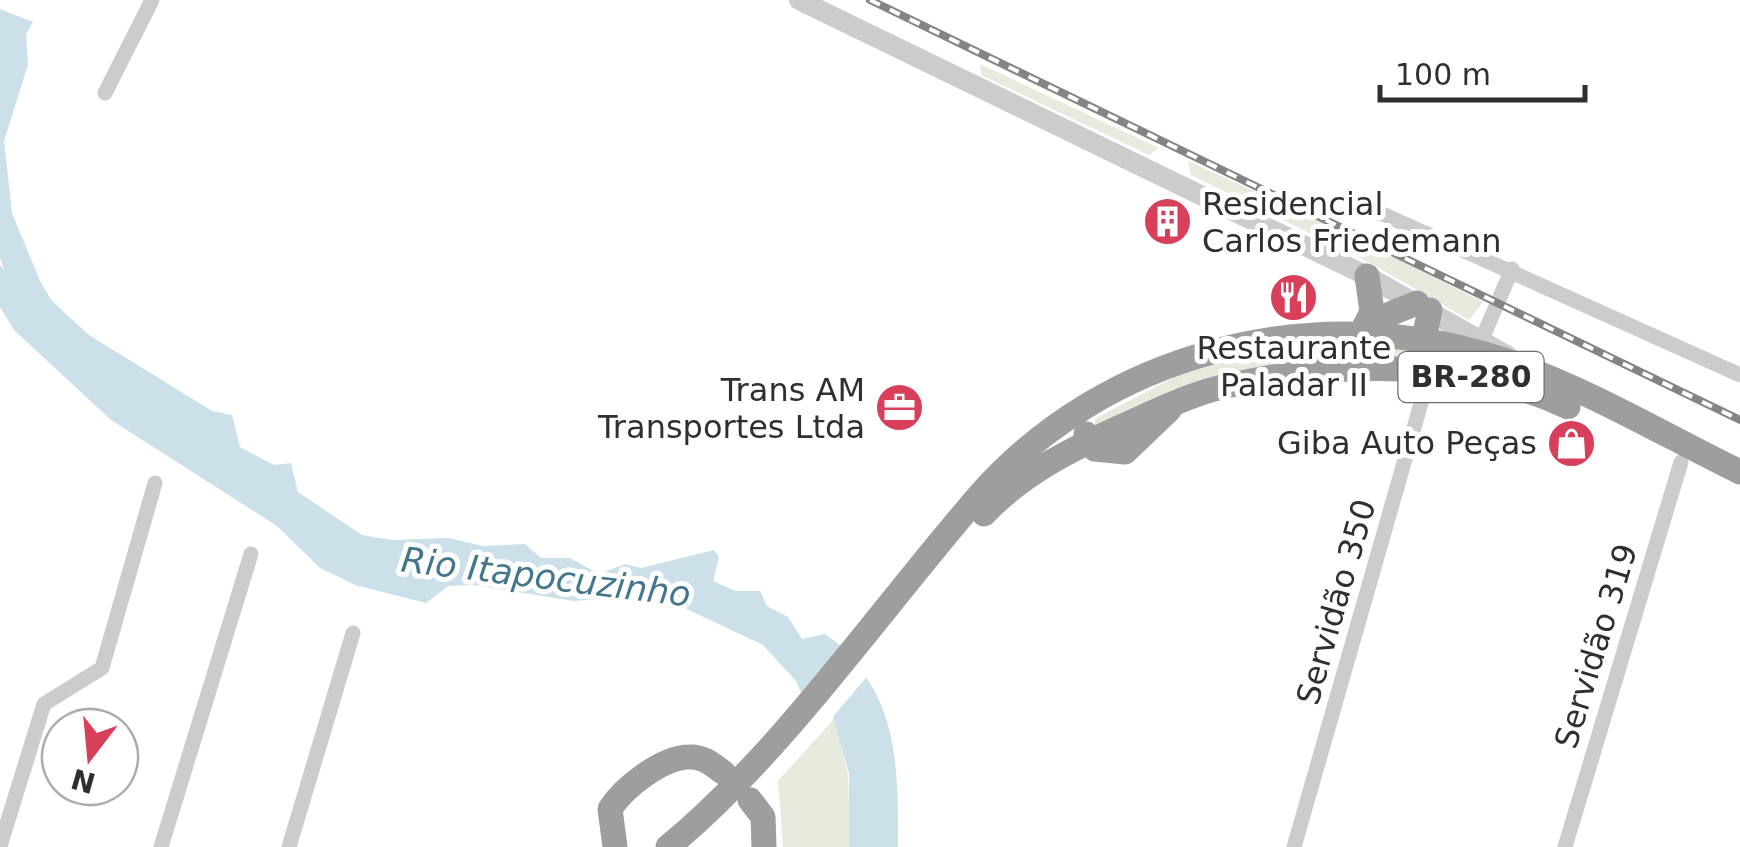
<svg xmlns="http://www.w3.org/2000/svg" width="1740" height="847" font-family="'DejaVu Sans',sans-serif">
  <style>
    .green { fill: #e6ebdd }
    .water { fill: #cbe0e9 }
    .pier { fill: #fff }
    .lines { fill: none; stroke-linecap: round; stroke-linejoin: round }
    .minor { stroke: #ccc; stroke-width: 15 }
    .tertiary { stroke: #ccc; stroke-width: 20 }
    .trunk { stroke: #9e9e9e; stroke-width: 25 }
    .rail-casing { stroke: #848484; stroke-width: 8 }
    .rail { stroke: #fff; stroke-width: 4; stroke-dasharray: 11; stroke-linecap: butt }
    .labels { text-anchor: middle; stroke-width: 10; stroke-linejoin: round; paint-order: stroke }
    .shield { fill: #fff; stroke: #6d6d6d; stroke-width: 2.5 }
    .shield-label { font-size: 30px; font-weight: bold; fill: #2f2f2f }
    .poi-label { font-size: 32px; fill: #2f2f2f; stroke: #fff; text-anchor: end }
    .street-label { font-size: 32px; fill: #2f2f2f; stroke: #fff }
    .water-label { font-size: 35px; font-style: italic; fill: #43768a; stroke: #fff }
  </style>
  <rect width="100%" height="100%" fill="#fff"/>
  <!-- green -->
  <g class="green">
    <polygon points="980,64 1159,148 1149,155 981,75"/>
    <polygon points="1188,161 1379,248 1483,302 1469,320 1374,265 1191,175"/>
    <polygon points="1331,343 1412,350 1405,356 1312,359 1229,372 1093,430 1096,418 1206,361"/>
    <polygon points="835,718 848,775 850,847 783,847 778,781"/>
  </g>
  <!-- water -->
  <g class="water">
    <polygon points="0,9 33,22 26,35 28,65 4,141 12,213 41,283 52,301 89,335 212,411 232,415 240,447 274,465 291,463 298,492 362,535 392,540 449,538 483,546 525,544 541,558 570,558 599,574 625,564 641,568 714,550 719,557 713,581 736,591 760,591 767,606 788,617 802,639 825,634 844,648 803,697 796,681 763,645 657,595 574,601 473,585 448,586 426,603 355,585 320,568 277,526 111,420 14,330 0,307 0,265 4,270 0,258"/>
    <path d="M865,676C900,724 898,791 898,847H849V773L831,710Z"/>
  </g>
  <!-- pier -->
  <polygon class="pier" points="860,658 870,673 831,719 816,711"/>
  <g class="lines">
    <!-- minor -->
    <g class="minor">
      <polyline points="105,93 152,0"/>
      <polyline points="1356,202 1740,375"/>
      <polyline points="1482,339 1512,269"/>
      <polyline points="0,846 44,704 102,668 155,483"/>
      <polyline points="161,847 251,554"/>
      <polyline points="289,847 353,633"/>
      <polyline points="1294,847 1430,372"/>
      <polyline points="1565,847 1681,462"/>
    </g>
    <!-- tertiary -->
    <polyline class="tertiary" points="799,0 1367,276 1508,356"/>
    <!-- trunk -->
    <g class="trunk">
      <polyline points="1370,322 1417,303"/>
      <polyline points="1360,335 1372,312 1367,276"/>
      <polyline points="1420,357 1430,310"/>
      <polyline points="1086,434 1095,449 1125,452 1169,410"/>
      <path d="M984,514C1022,474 1068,451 1118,428C1155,412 1191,393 1231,385C1339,361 1467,359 1568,407"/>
      <polyline points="750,800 763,817 764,847"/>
      <path d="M615,847L610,809C624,787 663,757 689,757C703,756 713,765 724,773"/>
      <path d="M668,847C783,752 879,611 978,497C1103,353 1313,299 1494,357C1579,384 1660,433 1740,472"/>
    </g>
    <defs>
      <polyline id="rail" points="870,0 1740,420"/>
    </defs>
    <!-- rail casing -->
    <use href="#rail" class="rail-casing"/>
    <!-- rail -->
    <use href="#rail" class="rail"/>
  </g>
  <!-- icons -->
  <defs>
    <symbol id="building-disc" viewBox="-11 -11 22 22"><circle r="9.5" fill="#d73f5a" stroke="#fff"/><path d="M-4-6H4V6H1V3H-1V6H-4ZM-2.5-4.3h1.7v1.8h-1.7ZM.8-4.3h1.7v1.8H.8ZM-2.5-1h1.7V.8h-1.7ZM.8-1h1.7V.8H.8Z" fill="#fff"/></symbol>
    <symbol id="restaurant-disc" viewBox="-11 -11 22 22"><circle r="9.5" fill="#d73f5a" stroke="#fff"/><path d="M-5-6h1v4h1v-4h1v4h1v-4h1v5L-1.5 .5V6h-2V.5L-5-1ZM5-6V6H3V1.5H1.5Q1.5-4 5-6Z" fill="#fff"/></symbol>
    <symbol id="office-disc" viewBox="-11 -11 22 22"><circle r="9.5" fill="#d73f5a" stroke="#fff"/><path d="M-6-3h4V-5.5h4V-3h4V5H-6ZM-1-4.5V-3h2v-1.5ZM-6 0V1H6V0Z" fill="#fff"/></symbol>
    <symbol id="shop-disc" viewBox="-11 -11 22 22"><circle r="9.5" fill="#d73f5a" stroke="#fff"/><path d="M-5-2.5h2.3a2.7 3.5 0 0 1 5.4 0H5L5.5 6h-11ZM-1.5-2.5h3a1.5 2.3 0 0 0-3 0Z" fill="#fff"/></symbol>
  </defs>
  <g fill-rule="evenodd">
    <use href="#building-disc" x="1140" y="194" width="55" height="55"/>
    <use href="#restaurant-disc" x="1266" y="270" width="55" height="55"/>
    <use href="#office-disc" x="872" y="380" width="55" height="55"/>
    <use href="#shop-disc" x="1544" y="416" width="55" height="55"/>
  </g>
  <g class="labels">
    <!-- shield labels -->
    <rect class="shield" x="1398.5" y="352" width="145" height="50" rx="8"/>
    <g class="shield-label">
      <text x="1471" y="387">BR-280</text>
    </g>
    <!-- poi labels -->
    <g class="poi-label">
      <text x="1202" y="215" text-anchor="start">Residencial<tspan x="1202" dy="37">Carlos Friedemann</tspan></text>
      <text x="1294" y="359" text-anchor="middle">Restaurante<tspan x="1294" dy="37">Paladar II</tspan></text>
      <text x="865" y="401">Trans AM<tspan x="865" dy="37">Transportes Ltda</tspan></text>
      <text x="1537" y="454">Giba Auto Peças</text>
    </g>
    <!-- street labels -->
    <g class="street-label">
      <text transform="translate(1336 602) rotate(-74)" y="11">Servidão 350</text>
      <text transform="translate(1596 646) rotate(-73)" y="11">Servidão 319</text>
    </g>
    <!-- water labels -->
    <g class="water-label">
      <text transform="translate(546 577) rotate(7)" y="12">Rio Itapocuzinho</text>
    </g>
  </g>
  <!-- north arrow -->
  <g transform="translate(90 757) rotate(196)"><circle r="48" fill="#ffffff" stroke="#acacac" stroke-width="2.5"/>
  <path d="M0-8L18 38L0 25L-18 38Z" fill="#d73f5a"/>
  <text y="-15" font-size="28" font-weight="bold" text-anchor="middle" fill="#2f2f2f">N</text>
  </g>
  <!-- scale -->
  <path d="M1380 85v15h205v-15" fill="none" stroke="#2f2f2f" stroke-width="5"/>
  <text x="1395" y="85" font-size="30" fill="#2f2f2f" stroke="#ffffff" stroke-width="8" paint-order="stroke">100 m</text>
</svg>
